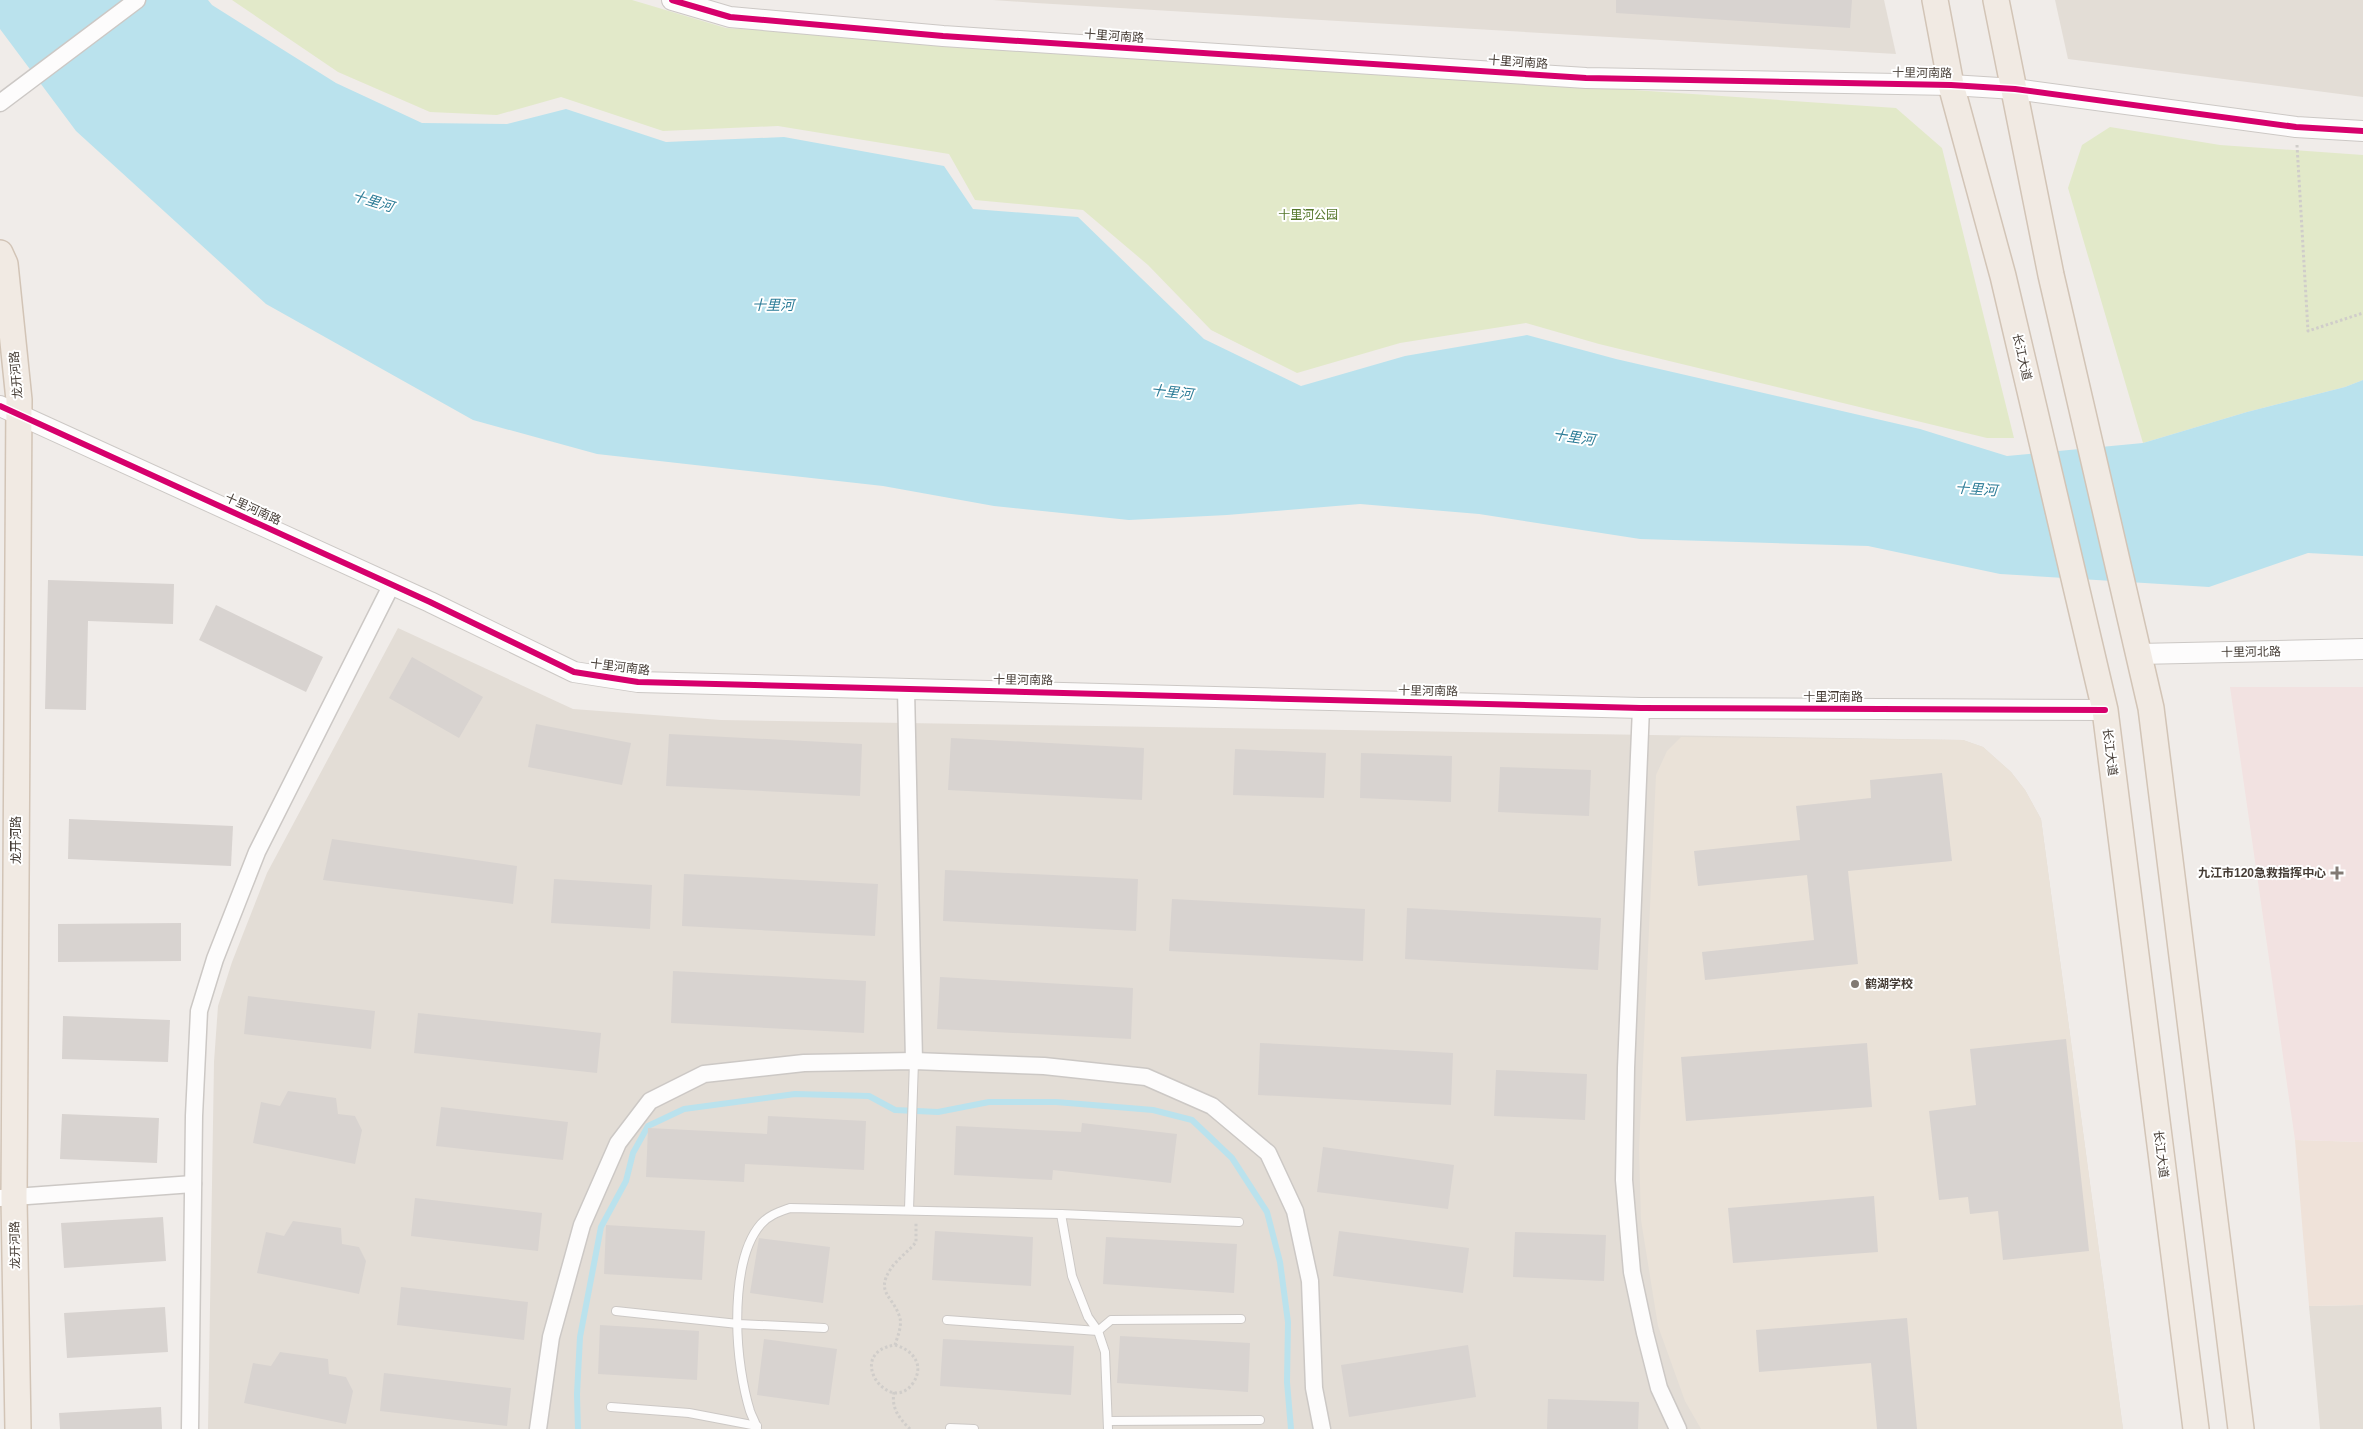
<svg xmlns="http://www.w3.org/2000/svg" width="2363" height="1429" font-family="Arial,'Noto Sans SC',sans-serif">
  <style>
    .residential { fill: #e3ddd6 }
    .commercial { fill: #efe2d9 }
    .education { fill: #eae2d8 }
    .medical { fill: #f2e2e1 }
    .green { fill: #e2e9c9 }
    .water { fill: #bae2ed }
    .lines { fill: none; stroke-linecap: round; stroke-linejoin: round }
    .stream { stroke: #bae2ed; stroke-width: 6 }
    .building { fill: #d8d3d0 }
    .service-casing { stroke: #ccc8c5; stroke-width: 10 }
    .minor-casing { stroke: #ccc8c5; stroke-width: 19 }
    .tertiary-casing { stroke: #ccc8c5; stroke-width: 22 }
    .primary-casing { stroke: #d2c4b6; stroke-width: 28 }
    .path { stroke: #d0cdca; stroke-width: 3; stroke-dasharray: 2.5 2.5; stroke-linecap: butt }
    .service { stroke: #fdfcfc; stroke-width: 8 }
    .minor { stroke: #fdfcfc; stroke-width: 16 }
    .tertiary { stroke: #fdfcfc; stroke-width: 20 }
    .primary { stroke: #f1eae3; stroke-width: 25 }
    .cycleway-casing { stroke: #fff; stroke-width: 9 }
    .cycleway { stroke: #d6006c; stroke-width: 6 }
    .poi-dot { fill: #817a74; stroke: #fff; stroke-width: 2 }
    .labels { text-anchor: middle; stroke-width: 4; stroke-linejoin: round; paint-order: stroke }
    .street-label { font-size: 12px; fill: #453c35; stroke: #fff }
    .park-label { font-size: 12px; fill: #54762a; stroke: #fff }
    .poi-label { font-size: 12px; font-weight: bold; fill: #453c35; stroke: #fff; text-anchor: end }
    .water-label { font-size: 14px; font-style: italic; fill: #2c7c97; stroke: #fff }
  </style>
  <rect width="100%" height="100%" fill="#f0ece9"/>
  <!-- residential -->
  <g class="residential">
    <polygon points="993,0 1884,0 1896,54 1036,3"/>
    <polygon points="2055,0 2363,0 2363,97 2068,59"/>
    <polygon points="398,628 573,709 721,720 1963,740 1983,747 2011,772 2025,790 2041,819 2123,1429 208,1429 214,1062 218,1006 232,962 267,873"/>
    <polygon points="2363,1305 2363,1429 2320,1429 2309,1306"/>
  </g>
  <!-- commercial -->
  <polygon class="commercial" points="2295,1140 2363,1142 2363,1305 2309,1306"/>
  <!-- education -->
  <polygon class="education" points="1681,737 1963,740 1983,747 2011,772 2025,790 2041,819 2123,1429 1701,1429 1685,1401 1658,1326 1641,1220 1639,1149 1656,775 1667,751"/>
  <!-- medical -->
  <polygon class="medical" points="2230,687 2363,687 2363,1142 2295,1140"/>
  <!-- green -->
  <g class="green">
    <polygon points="232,0 632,0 726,28 1896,108 1942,148 2014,438 1987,438 1599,344 1526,323 1400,343 1297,373 1211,330 1148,265 1083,210 975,200 949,154 778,126 663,131 561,97 497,115 430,112 338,72"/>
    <polygon points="2110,127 2220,145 2363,155 2363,380 2345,387 2247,412 2143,443 2068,188 2082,145"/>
  </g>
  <!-- water -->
  <polygon class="water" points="0,0 208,0 212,5 336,83 422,123 507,124 566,109 666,142 784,137 944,166 973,209 1078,217 1204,339 1301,386 1405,356 1527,335 1616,359 1920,429 2007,456 2143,443 2247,412 2345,387 2363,380 2363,556 2308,553 2209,587 2000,574 1868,546 1640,539 1479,514 1360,504 1227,515 1129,520 994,506 883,486 597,454 473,420 266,304 76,131 0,29"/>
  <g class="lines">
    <!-- stream -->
    <polyline class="stream" points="578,1429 577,1394 580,1337 601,1227 626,1181 633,1153 648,1126 684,1109 795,1094 869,1096 895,1110 938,1112 989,1102 1056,1102 1153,1110 1192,1120 1232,1158 1267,1212 1280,1262 1288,1322 1287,1382 1291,1429"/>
  </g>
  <!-- building -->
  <g class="building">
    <polygon points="1616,0 1852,0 1850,28 1616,13"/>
    <polygon points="48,580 174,584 173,624 88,621 86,710 45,709"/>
    <polygon points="216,605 323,657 306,692 199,640"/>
    <polygon points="412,657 483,697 459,738 389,698"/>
    <polygon points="536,724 631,743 622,785 528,767"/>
    <polygon points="669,734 862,744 860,796 666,786"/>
    <polygon points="951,738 1144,748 1142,800 948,790"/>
    <polygon points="1235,749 1326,753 1324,798 1233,795"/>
    <polygon points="1361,753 1452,756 1451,802 1360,798"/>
    <polygon points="1500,767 1591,770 1589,816 1498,812"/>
    <polygon points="1942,773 1952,861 1848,871 1858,964 1705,980 1702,952 1814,940 1807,875 1698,886 1694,851 1800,840 1796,806 1871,798 1870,780"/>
    <polygon points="69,819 233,826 231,866 68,859"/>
    <polygon points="332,839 517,866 513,904 323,880"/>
    <polygon points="945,870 1138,879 1136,931 943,921"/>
    <polygon points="684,874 878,884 875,936 682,926"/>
    <polygon points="554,879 652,885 650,929 551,923"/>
    <polygon points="1172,899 1365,909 1363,961 1169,951"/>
    <polygon points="1407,908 1601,918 1598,970 1405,959"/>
    <polygon points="181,923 181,961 58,962 58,924"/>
    <polygon points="673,971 866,981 864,1033 671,1023"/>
    <polygon points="940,977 1133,988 1131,1039 937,1029"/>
    <polygon points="248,996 375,1011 371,1049 244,1034"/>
    <polygon points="418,1013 601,1033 597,1073 414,1053"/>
    <polygon points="63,1016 170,1020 168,1062 62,1059"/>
    <polygon points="2066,1039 2089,1251 2003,1260 1998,1211 1970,1214 1968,1197 1939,1200 1929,1111 1976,1105 1970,1049"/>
    <polygon points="1260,1043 1453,1053 1451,1105 1258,1095"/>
    <polygon points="1867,1043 1872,1107 1686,1121 1681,1057"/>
    <polygon points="1496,1070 1587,1074 1585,1120 1494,1116"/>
    <polygon points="288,1091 336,1098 338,1114 355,1116 362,1130 355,1164 253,1143 261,1102 280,1106"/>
    <polygon points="441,1107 568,1122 563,1160 436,1146"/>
    <polygon points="62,1114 159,1118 157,1163 60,1159"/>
    <polygon points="768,1116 866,1121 864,1170 745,1164 744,1182 646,1177 648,1128 767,1134"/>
    <polygon points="1082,1123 1177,1134 1171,1183 1053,1170 1052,1180 954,1175 956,1126 1081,1132"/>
    <polygon points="1323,1147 1454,1165 1448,1209 1317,1192"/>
    <polygon points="1874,1196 1878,1252 1733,1263 1728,1208"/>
    <polygon points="415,1198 542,1213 538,1251 411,1236"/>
    <polygon points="163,1217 166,1261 64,1268 61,1223"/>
    <polygon points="293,1221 341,1228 342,1244 359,1247 366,1261 359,1294 257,1273 266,1232 284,1236"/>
    <polygon points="606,1225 705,1231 702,1280 604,1274"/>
    <polygon points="935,1231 1033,1237 1031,1286 932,1280"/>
    <polygon points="1339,1231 1469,1248 1463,1293 1333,1276"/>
    <polygon points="1515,1232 1606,1235 1604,1281 1513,1277"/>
    <polygon points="1106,1237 1237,1244 1234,1293 1103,1284"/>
    <polygon points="759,1238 830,1247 823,1303 750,1293"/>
    <polygon points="401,1287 528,1302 524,1340 397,1325"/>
    <polygon points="165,1307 168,1352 67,1358 64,1313"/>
    <polygon points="1907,1318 1917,1429 1877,1429 1871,1363 1759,1372 1756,1330"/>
    <polygon points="600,1325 699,1331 697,1380 598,1374"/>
    <polygon points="1120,1336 1250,1343 1248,1392 1117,1383"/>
    <polygon points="764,1339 837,1349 829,1405 757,1395"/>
    <polygon points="943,1339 1074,1346 1071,1395 940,1386"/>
    <polygon points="1468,1345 1476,1397 1349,1417 1341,1365"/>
    <polygon points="280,1352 328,1359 329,1374 346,1377 353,1391 346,1424 244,1403 253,1363 271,1366"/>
    <polygon points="384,1373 511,1388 507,1426 380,1411"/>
    <polygon points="1548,1399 1639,1402 1638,1429 1547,1429"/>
    <polygon points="161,1407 162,1429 60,1429 59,1413"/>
  </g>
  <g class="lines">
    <defs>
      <g id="service">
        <polyline points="909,1209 914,1061"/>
        <polyline points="1061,1214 1072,1276 1088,1317 1098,1331 1105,1352 1108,1429"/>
        <polyline points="616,1311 738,1324 824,1328"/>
        <polyline points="947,1320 1098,1331 1111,1320 1241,1319"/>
        <polyline points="611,1407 689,1413 757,1426"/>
        <polyline points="1108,1421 1260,1420"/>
        <polyline points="950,1428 974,1429"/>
        <path d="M757,1429C756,1423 752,1417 750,1411C746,1398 743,1383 741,1370C735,1330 733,1256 761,1224C769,1215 779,1212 790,1208L1061,1214L1239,1222"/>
      </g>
      <g id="minor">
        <polyline points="0,103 137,0"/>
        <polyline points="906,689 914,1061"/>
        <polyline points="1641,708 1626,1068 1624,1180 1632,1272 1645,1333 1659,1388 1678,1429"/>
        <polyline points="0,1198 193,1184"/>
        <polyline points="190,1429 194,1116 199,1011 215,959 257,852 392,584"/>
        <polyline points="538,1429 551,1337 582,1225 618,1143 650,1101 704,1074 804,1063 914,1061 1044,1066 1146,1077 1212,1106 1268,1153 1295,1211 1310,1281 1314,1388 1322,1429"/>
      </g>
      <g id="tertiary">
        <polyline points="672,0 730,17 943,36 1586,78 1951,85 2015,89 2296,127 2363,131"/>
        <polyline points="0,406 430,602 574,672 638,682 1641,708 2105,710"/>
        <polyline points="2138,654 2363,649"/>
      </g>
      <g id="primary">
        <polyline points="1935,0 1951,85 2003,276 2105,710 2196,1429"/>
        <polyline points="1996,0 2051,275 2151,708 2241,1429"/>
        <polyline points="0,253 5,264 19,400 14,1198 18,1429"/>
      </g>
    </defs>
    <!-- service casing -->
    <use href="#service" class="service-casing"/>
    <!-- minor casing -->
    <use href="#minor" class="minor-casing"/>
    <!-- tertiary casing -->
    <use href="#tertiary" class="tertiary-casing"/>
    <!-- primary casing -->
    <use href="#primary" class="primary-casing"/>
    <!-- path -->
    <g class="path">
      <polyline points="2297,145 2308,331 2363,313"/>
      <path d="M895,1345C913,1350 925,1365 913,1383C890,1417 843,1353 895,1345C898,1335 903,1324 899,1315C892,1296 876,1292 890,1270C896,1260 909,1251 916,1242V1223"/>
      <path d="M894,1392C891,1408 899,1418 910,1429"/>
    </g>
    <!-- service -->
    <use href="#service" class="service"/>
    <!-- minor -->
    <use href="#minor" class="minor"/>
    <!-- tertiary -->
    <use href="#tertiary" class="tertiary"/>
    <!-- primary -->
    <use href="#primary" class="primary"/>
    <defs>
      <g id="cycleway">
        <polyline points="672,0 730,17 943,36 1586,78 1951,85 2015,89 2296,127 2363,131"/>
        <polyline points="0,406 430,602 574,672 638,682 1641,708 2105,710"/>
      </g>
    </defs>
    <!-- cycleway casing -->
    <use href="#cycleway" class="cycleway-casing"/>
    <!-- cycleway -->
    <use href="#cycleway" class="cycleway"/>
  </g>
  <!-- markers -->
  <g class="poi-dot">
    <path d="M2334.5 865.5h5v5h5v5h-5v5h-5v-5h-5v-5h5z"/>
    <circle cx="1855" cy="984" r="5"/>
  </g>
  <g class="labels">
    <!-- street labels -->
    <g class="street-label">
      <text transform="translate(1114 36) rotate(4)" y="4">十里河南路</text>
      <text transform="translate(1518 62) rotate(4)" y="4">十里河南路</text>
      <text transform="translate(1922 73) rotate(1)" y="4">十里河南路</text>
      <text transform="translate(2022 357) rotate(77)" y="4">长江大道</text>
      <text transform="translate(16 375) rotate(-95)" y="4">龙开河路</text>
      <text transform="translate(253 509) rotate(24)" y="4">十里河南路</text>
      <text transform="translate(2251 652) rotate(-1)" y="4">十里河北路</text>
      <text transform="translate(620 667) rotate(7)" y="4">十里河南路</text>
      <text transform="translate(1023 680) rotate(1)" y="4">十里河南路</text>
      <text transform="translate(1428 691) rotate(1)" y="4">十里河南路</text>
      <text x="1833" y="701">十里河南路</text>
      <text transform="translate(2110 752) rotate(83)" y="4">长江大道</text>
      <text transform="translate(16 840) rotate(-90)" y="4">龙开河路</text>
      <text transform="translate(2161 1154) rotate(83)" y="4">长江大道</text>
      <text transform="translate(15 1245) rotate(-91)" y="4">龙开河路</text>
    </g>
    <!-- park labels -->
    <g class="park-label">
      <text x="1308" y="219">十里河公园</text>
    </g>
    <!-- poi labels -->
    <g class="poi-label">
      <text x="2326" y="877">九江市120急救指挥中心</text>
      <text x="1865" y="988" text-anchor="start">鹤湖学校</text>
    </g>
    <!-- water labels -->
    <g class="water-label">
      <text transform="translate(373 201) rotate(17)" y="5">十里河</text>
      <text x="773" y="310">十里河</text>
      <text transform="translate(1172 392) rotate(6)" y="5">十里河</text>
      <text transform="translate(1574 437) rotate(8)" y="5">十里河</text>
      <text transform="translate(1976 489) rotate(4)" y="5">十里河</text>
    </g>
  </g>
</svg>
